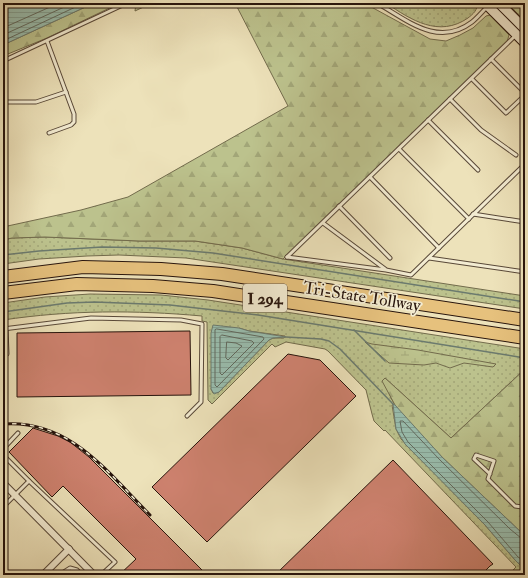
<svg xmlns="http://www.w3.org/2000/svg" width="528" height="578" font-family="'IM FELL Double Pica',serif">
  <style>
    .grass { fill: url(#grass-dots); stroke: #726b4c; fill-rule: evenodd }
    .forest { fill: url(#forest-firs); stroke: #726b4c }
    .wetland { fill: url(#wetland-marsh); stroke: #726b4c }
    .water { fill: url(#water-rules); stroke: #6b7a6e }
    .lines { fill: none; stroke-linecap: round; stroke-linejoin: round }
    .shore { stroke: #60695e; stroke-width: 1 }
    .stream { stroke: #6b7a6e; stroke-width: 1.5 }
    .building { fill: #cd816e; stroke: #27140c }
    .lane-casing { stroke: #584838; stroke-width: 5 }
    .street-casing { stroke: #584838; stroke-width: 8 }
    .secondary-casing { stroke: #27140c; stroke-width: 11 }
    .highway-casing { stroke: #27140c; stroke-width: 14 }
    .lane { stroke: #f3ecd2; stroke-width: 3 }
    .street { stroke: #f3ecd2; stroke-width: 6 }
    .secondary { stroke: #f3ecd2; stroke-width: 9 }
    .highway { stroke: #e6c17d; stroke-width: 12 }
    .rail-casing { stroke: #27140c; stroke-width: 3 }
    .rail { stroke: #f3ecd2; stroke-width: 1.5; stroke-dasharray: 4.5; stroke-linecap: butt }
    .labels { text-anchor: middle; stroke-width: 3.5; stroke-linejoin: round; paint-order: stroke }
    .shield { fill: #f3ecd2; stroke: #645547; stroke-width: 1 }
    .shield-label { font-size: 16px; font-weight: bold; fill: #27140c }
    .street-label { font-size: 17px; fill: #27140c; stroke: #f3ecd2 }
  </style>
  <defs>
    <pattern id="grass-dots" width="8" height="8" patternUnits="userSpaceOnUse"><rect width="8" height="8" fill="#bcc28d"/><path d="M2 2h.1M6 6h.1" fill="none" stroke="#a2a678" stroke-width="1.8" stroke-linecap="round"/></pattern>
    <pattern id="forest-firs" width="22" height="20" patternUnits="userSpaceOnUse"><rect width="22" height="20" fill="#bcc28d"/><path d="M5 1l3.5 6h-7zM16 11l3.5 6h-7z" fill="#a2a678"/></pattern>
    <pattern id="wetland-marsh" width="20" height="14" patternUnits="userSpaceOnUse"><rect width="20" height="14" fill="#bcc28d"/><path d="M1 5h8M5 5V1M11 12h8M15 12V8" fill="none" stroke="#a2a678"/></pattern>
    <pattern id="water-rules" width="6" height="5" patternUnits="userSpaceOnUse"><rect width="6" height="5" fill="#99beaf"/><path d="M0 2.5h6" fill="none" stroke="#84a295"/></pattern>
  </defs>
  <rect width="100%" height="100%" fill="#ede2ba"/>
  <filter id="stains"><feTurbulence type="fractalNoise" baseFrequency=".005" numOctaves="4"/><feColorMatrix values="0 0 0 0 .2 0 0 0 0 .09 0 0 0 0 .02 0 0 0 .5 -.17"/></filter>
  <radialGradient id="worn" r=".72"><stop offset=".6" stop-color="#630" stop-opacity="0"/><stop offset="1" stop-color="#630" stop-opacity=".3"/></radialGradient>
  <!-- grass -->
  <g class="grass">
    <polygon points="136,3 152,3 135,11"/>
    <path d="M386,3H477C478,10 473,14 468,18C439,38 411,20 386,3Z"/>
    <polygon points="507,3 525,3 525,21"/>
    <polygon points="45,237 139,241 195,241 242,248 283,259 525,296 525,309 186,258 119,255 87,256 39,259 3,264 3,240 12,238"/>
    <path d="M90,294L161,295L208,300L525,349V369L451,438L385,378L391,398L395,405H392L396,429L401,439L485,525L515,560L519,564L525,566V575H508L516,567L385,430L384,431L374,421L372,414L366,390L328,351L325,349L286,342L275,347L272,344L212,404L208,400L207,322L202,321V316C135,310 70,310 3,320V303L45,297ZM239,328L249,331L285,336L284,338H273L269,340L219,392L213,393L211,389Z"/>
  </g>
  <!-- forest -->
  <g class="forest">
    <polygon points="94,3 120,3 47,38 3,56 3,45"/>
    <polygon points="235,3 364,3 430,39 446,41 460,35 473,28 486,16 490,15 509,35 507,42 283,259 242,248 195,241 139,241 45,237 12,238 3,240 3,227 81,210 128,197 288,106"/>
    <polygon points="525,369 525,536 442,457 402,414 395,405 382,381 385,378 451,438"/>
  </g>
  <!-- wetland -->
  <polygon class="wetland" points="365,342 372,344 418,350 496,364 493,367 464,363 450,368 436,363 424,365 389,363"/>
  <!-- water -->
  <g class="water">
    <polygon points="3,3 94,3 3,45"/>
    <polygon points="213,325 239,328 249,331 286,337 273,338 269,340 219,392 214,394 211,389 211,333"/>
    <polygon points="393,404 395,405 442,457 525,536 525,566 519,564 515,560 485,525 405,444 396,429"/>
  </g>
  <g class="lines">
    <!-- shore -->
    <g class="shore">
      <polyline points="3,28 59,3"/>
      <polyline points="3,35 73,3"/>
      <polyline points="3,41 84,3"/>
      <polygon points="217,329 263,337 264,339 217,387 215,385 215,330"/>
      <polygon points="222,335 252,341 254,343 222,375 220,373 220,337"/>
      <polygon points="227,342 236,343 242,346 228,360 226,358"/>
      <polyline points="525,539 521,538 510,529 439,459 403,421 400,421 402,432 408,442 488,522 518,557 525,562"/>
    </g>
    <!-- stream -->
    <g class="stream">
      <polyline points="3,255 39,251 102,247 156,248 213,253 525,302"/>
      <polyline points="3,312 67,303 95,302 170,305 258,315 525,358"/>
      <polyline points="354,330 385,361"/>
      <polyline points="286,337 321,339 329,341 340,349 393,404"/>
    </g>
  </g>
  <!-- building -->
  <g class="building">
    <polygon points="190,331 191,395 17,397 17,333"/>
    <polygon points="288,354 320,360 356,396 207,542 152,487"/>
    <polygon points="33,428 58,436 70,442 89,457 207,575 119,575 136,559 63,486 52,497 9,452"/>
    <polygon points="393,460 493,564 490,566 481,575 275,575"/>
  </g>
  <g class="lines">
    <defs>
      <g id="lane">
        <path d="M377,3C407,20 438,48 472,22C477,18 482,12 487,7"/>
        <polyline points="47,41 74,114 74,122 71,125 49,133"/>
        <polyline points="491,59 525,93"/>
        <polyline points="3,61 127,3"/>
        <polyline points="472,79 506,113 525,95"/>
        <polyline points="450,99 481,130 516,155"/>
        <polyline points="3,102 36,102 66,92"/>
        <polyline points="428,120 478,170"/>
        <polyline points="399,149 469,219"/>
        <polyline points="370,177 439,248"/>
        <polyline points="339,206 390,258"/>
        <polyline points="473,214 525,222"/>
        <polyline points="323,223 385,269"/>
        <polyline points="287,257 516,35"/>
        <polyline points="287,257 386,270 411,275 525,164"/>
        <polyline points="429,258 525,272"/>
        <polyline points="3,329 91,318 181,320 202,324 201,402 187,416"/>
        <polyline points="3,355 7,354 6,329"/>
        <polyline points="3,449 18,433"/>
        <polyline points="3,455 29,481"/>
        <polyline points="490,474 474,459 476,455 494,461 488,479 515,506 522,507 525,499"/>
        <polyline points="3,507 29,481 115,562 101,575"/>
        <polyline points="59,575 70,568 77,570 82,575"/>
      </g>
      <g id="street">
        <polyline points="3,483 94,575"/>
        <polyline points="43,575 69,549"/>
      </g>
      <g id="secondary">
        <polyline points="485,3 525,43"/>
        <polyline points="499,3 525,29"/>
      </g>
      <g id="highway">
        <polyline points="3,277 83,267 161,269 222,274 525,320"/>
        <polyline points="3,293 77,284 153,286 213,291 525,338"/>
      </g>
    </defs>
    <!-- lane casing -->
    <use href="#lane" class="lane-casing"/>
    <!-- street casing -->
    <use href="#street" class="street-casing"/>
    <!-- secondary casing -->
    <use href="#secondary" class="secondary-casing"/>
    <!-- highway casing -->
    <use href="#highway" class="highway-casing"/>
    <!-- lane -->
    <use href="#lane" class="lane"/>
    <!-- street -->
    <use href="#street" class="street"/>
    <!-- secondary -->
    <use href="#secondary" class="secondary"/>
    <!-- highway -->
    <use href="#highway" class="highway"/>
    <defs>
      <path id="rail" d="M3,424C70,419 108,473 150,515"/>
    </defs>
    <!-- rail casing -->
    <use href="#rail" class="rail-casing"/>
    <!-- rail -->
    <use href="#rail" class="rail"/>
  </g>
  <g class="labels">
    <!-- shield labels -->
    <rect class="shield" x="243" y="284" width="44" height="28" rx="3"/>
    <g class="shield-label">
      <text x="265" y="304">I 294</text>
    </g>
    <!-- street labels -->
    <g class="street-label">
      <text transform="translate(362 296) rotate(9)" y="6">Tri-State Tollway</text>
    </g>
  </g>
  <!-- margin -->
  <rect width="528" height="578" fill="none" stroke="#ede2ba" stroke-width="16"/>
  <rect x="4" y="4" width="520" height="570" fill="none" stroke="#27140c" stroke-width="2"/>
  <rect x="8" y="8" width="512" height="562" fill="none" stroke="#27140c"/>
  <rect width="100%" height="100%" filter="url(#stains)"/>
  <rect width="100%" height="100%" fill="url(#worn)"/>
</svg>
